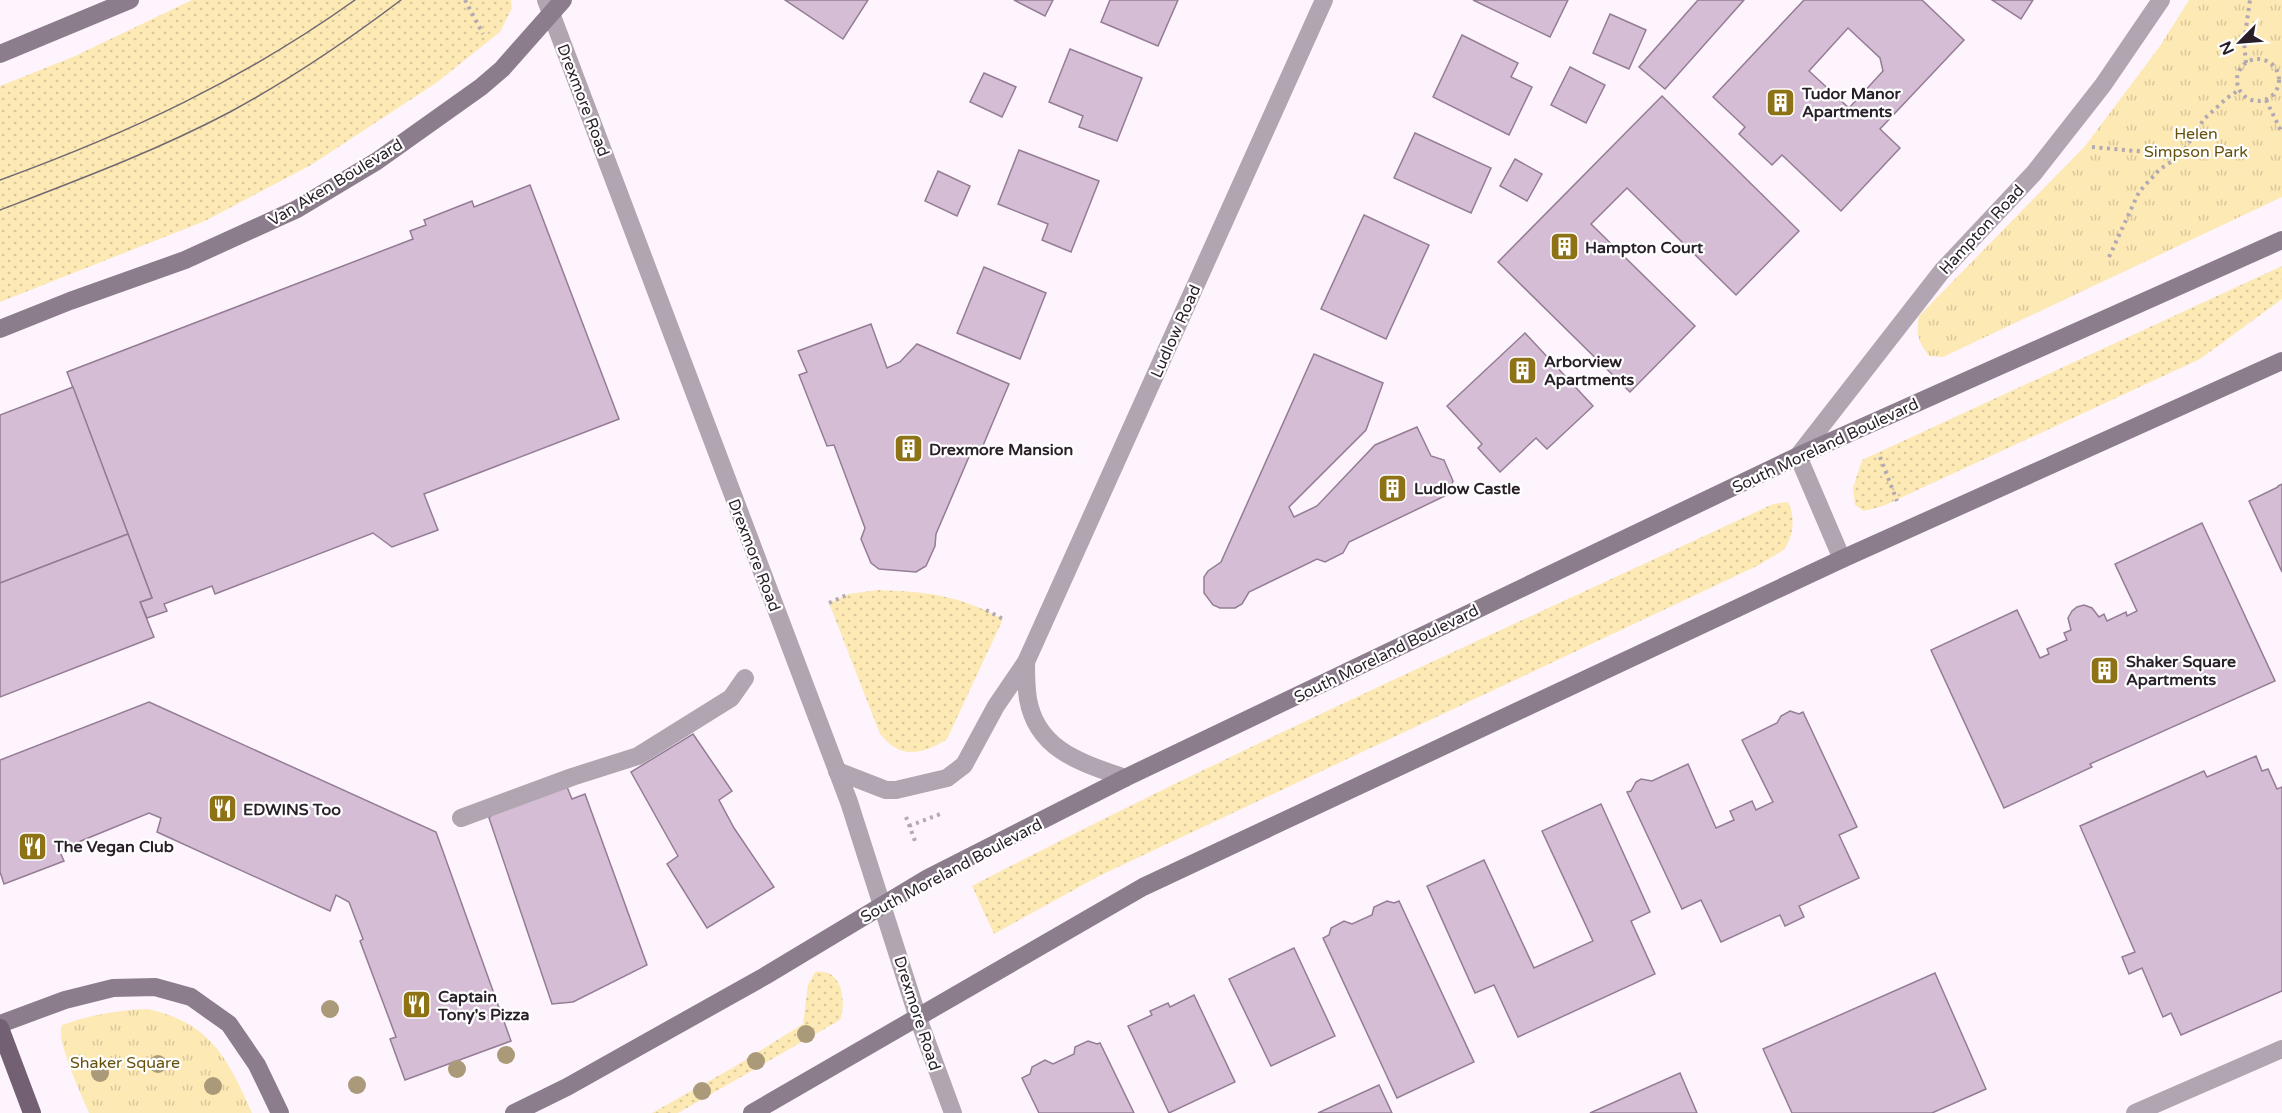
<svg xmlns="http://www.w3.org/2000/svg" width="2282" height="1113" font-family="'Varela Round',sans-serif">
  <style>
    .grass { fill: url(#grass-dots) }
    .park { fill: url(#park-tufts) }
    .building { fill: #d6bdd6; stroke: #947d94; stroke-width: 1.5; fill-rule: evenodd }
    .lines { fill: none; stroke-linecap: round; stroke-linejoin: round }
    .path { stroke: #b2a9b2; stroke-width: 4; stroke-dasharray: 3 4.5; stroke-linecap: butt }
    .lane { stroke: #b0a5b0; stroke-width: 18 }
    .street { stroke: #b0a5b0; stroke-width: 18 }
    .secondary { stroke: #8c7d8c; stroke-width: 18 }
    .primary { stroke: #736173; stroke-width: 18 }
    .tram { stroke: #726972; stroke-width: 1.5 }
    .tree { fill: #aa9a79 }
    .labels { text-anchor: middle; stroke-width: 4.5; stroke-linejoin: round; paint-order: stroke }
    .poi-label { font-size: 16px; font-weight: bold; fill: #281f28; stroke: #fff; text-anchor: start }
    .street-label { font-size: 16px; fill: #281f28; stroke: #fff }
    .park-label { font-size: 16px; fill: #66510c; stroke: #fff }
  </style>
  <defs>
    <pattern id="grass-dots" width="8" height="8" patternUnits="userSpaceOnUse" patternTransform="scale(1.5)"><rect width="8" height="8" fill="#fde9b4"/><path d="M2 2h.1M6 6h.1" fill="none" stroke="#d9c79b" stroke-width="1.8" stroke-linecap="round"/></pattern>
    <pattern id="park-tufts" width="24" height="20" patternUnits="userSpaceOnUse" patternTransform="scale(1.5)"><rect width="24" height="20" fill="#fde9b4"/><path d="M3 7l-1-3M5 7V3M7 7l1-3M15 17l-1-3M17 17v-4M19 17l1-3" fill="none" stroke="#d9c79b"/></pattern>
  </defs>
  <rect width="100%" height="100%" fill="#fef4fe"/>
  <!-- grass -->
  <g class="grass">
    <polygon points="192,0 511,0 512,8 500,32 436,83 311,165 205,221 0,302 0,86 73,57"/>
    <polygon points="2282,266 2282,299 2200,359 1883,506 1864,511 1855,505 1853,488 1862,460"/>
    <path d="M1788,502C1795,515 1794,535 1785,548C1780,554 1767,559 1761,564L1099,876L994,934L972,886C1235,749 1505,629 1773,504Z"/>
    <path d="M878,590C928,592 958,595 1003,619L947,739C932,749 911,758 894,747C889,744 884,738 880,734L829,603L849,594Z"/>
    <path d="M815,972C820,972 825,971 830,974C844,982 845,1007 840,1020L678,1113H652L734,1067L803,1024L808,985Z"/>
  </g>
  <!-- park -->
  <g class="park">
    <path d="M2189,0H2282V197L1943,357L1929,356C1918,342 1916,334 1919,316L2085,146L2160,46Z"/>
    <path d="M148,1009C211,1023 228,1059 252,1113H89C82,1096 55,1039 62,1025C90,1015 118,1010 148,1009Z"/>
  </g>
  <!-- building -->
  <g class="building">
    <polygon points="785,0 868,0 843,39"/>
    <polygon points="1014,0 1053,0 1045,16"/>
    <polygon points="1110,0 1178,0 1158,46 1101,22"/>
    <polygon points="1473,0 1568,0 1550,37"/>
    <polygon points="1698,0 1744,0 1665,89 1639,67"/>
    <path d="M1804,0H1922L1964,40L1880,129L1900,148L1841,211L1782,155L1772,165L1739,134L1745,127L1713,97ZM1848,28L1880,58L1883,71L1849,108L1809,71Z"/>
    <polygon points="1992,0 2033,0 2021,19"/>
    <polygon points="1610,14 1646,30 1629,69 1593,53"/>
    <polygon points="1462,35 1518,63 1511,77 1532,87 1509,135 1433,97"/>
    <polygon points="1070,49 1142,78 1117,141 1079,127 1083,116 1049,102"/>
    <polygon points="1570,67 1605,85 1586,123 1551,105"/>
    <polygon points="984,73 1016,87 1002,117 970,102"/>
    <polygon points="1662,96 1799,231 1736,295 1627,188 1591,224 1695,326 1630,392 1498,262"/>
    <polygon points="1415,133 1491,168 1471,213 1394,178"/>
    <polygon points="1019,150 1099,181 1071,252 1042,240 1048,224 998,204"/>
    <polygon points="1515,159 1542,174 1527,201 1500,186"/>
    <polygon points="938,171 970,186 957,216 925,201"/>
    <polygon points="530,185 619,419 424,494 438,530 392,547 373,533 215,594 212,586 164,604 167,611 147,618 140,602 152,598 67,372 413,239 410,231 426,225 424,220 472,201 474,207"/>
    <polygon points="1364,215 1429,245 1386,339 1321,309"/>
    <polygon points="984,267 1046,293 1020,359 957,333"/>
    <polygon points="871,324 887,368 900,362 917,344 1009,384 979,455 971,452 936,534 935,546 926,566 916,572 879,569 871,563 861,539 865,528 834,445 827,446 799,375 807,372 798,351"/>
    <polygon points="1525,333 1593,406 1547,449 1536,438 1500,472 1478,448 1482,444 1447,406"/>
    <polygon points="1314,354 1383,383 1366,430 1289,507 1294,517 1317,506 1375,445 1417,427 1431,456 1444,460 1453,481 1449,494 1349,542 1343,553 1325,562 1317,559 1249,592 1242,604 1235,608 1220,608 1213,605 1204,593 1204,577 1208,571 1221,562"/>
    <polygon points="73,387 128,534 0,583 0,415"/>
    <polygon points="2282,484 2282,572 2249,501 2278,487 2278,486"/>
    <polygon points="2202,523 2275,681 2090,764 2092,767 2004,808 1931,650 2017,610 2040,658 2049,654 2047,649 2067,640 2064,633 2071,630 2068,618 2072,611 2077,607 2084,605 2092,608 2099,617 2104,614 2107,621 2126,612 2127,616 2137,611 2115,564"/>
    <polygon points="128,534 152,598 140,602 154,637 0,697 0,583"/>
    <polygon points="149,702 436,832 511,1041 405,1080 390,1039 396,1037 360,941 363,939 349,902 336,895 330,911 157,832 161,818 149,813 59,850 64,861 4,884 0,872 0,760"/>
    <polygon points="1790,711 1799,714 1803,712 1857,827 1839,835 1859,878 1799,906 1804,917 1785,926 1780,915 1721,942 1701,900 1682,909 1627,792 1631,791 1636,782 1641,779 1652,781 1688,764 1716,828 1734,820 1730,811 1752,801 1756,810 1773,802 1742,740 1777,723 1781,716"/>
    <polygon points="693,734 732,791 719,800 734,828 774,887 707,928 667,864 678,856 631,772"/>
    <polygon points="2256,756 2262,771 2268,769 2277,789 2282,787 2282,991 2181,1035 2171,1013 2163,1017 2142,968 2129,974 2122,957 2135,952 2080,826 2204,771 2207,777"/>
    <polygon points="567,787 572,799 585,794 647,965 573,1002 552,1004 489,818 497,809"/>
    <polygon points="1601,804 1650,912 1631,921 1655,974 1518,1037 1494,985 1475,993 1427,886 1484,860 1534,968 1593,941 1542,831"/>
    <polygon points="1387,901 1394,903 1399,901 1474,1062 1397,1098 1323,938 1329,935 1331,928 1344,921 1352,924 1372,915 1374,907"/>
    <polygon points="1294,948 1335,1036 1271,1066 1229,979"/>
    <polygon points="1935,973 1986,1089 1932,1113 1792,1113 1763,1049"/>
    <polygon points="1194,995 1235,1082 1169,1113 1128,1026 1152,1015 1150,1011 1168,1003 1170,1007"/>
    <polygon points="1088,1041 1097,1044 1100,1043 1134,1113 1039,1113 1022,1078 1030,1074 1032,1067 1045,1060 1053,1064 1074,1054 1075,1047"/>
    <polygon points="1680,1073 1697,1113 1590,1113"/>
    <polygon points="1379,1085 1392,1113 1318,1113"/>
  </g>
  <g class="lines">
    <!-- path -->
    <g class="path">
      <polyline points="465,0 483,34"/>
      <circle cx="2258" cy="80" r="21"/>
      <polyline points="2246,63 2244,42 2250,0"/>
      <polyline points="2266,100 2282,133"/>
      <polyline points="2092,147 2180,155"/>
      <polyline points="2109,257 2139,192 2159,170 2181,155 2204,119 2227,98 2239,90"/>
      <polyline points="1880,457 1897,501"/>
      <polyline points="829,603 849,594"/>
      <polyline points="986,610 1003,619"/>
      <polyline points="906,817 915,841"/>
      <polyline points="909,826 943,813"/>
    </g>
    <!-- lane -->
    <polyline class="lane" points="461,818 572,777 638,756 731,698 745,678"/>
    <!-- street -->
    <g class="street">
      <polyline points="546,0 849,802 918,1018 953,1113"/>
      <polyline points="1842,559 1798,456 1942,271 2034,173 2103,85 2161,0"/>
      <path d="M1026,662C1026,674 1026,687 1028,699C1037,751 1083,763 1125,778"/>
      <polyline points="837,771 886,790 896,790 947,778 964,765 996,706 1026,662 1324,0"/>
      <polyline points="2135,1113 2282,1049"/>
    </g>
    <!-- secondary -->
    <g class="secondary">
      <polyline points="0,54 130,0"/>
      <polyline points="0,329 70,301 185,260 297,209 377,161 481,87 502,69 563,0"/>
      <polyline points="0,1024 65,1000 113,988 155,987 191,997 229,1024 257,1065 280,1113"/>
      <polyline points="514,1113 567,1087 765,976 928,878 1125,778 1798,456 2282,240"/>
      <polyline points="752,1113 1143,887 1842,559 2282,361"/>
    </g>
    <!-- primary -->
    <polyline class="primary" points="0,1028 32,1113"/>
    <!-- tram -->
    <g class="tram">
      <path d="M0,180C129,133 243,80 355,0"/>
      <path d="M0,210C78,180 156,151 230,112C291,79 347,41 401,0"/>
    </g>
  </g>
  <!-- trees -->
  <g class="tree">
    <circle cx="330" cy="1009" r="9"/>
    <circle cx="806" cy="1034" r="9"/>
    <circle cx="506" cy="1055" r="9"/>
    <circle cx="756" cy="1061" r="9"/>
    <circle cx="158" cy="1064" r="9"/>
    <circle cx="457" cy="1069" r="9"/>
    <circle cx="100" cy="1073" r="9"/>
    <circle cx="357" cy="1085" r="9"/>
    <circle cx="213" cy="1086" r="9"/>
    <circle cx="702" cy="1091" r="9"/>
  </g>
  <!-- icons -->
  <defs>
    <symbol id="building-square" viewBox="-11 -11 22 22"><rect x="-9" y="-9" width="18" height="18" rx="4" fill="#8e7216" stroke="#fff"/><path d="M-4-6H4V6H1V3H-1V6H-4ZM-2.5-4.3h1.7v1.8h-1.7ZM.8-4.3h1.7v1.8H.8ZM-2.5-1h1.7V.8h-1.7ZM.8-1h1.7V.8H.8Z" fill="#fff"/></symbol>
    <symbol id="restaurant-square" viewBox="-11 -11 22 22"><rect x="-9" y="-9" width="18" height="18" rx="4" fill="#8e7216" stroke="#fff"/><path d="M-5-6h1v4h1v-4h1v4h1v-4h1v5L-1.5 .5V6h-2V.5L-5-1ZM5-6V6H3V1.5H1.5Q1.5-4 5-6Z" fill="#fff"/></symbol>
  </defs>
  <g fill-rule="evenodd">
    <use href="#building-square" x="1764" y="86" width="33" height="33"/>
    <use href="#building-square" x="1548" y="230" width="33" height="33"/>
    <use href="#building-square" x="1506" y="354" width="33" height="33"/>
    <use href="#building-square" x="892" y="432" width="33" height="33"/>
    <use href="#building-square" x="1376" y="472" width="33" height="33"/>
    <use href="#building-square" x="2088" y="654" width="33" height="33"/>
    <use href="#restaurant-square" x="206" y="792" width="33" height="33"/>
    <use href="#restaurant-square" x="16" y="830" width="33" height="33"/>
    <use href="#restaurant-square" x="400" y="988" width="33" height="33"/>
  </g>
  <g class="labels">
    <!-- poi labels -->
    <g class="poi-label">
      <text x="1802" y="99">Tudor Manor<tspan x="1802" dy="18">Apartments</tspan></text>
      <text x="1585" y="253">Hampton Court</text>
      <text x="1544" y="367">Arborview<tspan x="1544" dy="18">Apartments</tspan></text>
      <text x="929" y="455">Drexmore Mansion</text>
      <text x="1414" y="494">Ludlow Castle</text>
      <text x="2126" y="667">Shaker Square<tspan x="2126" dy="18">Apartments</tspan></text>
      <text x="243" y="815">EDWINS Too</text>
      <text x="54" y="852">The Vegan Club</text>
      <text x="438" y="1002">Captain<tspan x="438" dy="18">Tony's Pizza</tspan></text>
    </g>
    <!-- street labels -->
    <g class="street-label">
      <text transform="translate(584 100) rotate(69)" y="6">Drexmore Road</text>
      <text transform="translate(335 182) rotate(-31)" y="6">Van Aken Boulevard</text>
      <text transform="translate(1981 229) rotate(-47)" y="6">Hampton Road</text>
      <text transform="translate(1175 331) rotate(-66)" y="6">Ludlow Road</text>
      <text transform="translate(1825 445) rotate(-25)" y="6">South Moreland Boulevard</text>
      <text transform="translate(755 555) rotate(69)" y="6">Drexmore Road</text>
      <text transform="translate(1386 653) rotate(-26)" y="6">South Moreland Boulevard</text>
      <text transform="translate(951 870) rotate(-28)" y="6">South Moreland Boulevard</text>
      <text transform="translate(918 1013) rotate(72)" y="6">Drexmore Road</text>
    </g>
    <!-- park labels -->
    <g class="park-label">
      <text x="2196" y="139">Helen<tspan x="2196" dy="18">Simpson Park</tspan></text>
      <text x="125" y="1068">Shaker Square</text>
    </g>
  </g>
  <!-- north arrow -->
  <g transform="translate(2240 42) rotate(245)" stroke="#ffffff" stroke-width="4.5" paint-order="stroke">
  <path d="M0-4.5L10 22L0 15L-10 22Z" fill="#281f28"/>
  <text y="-9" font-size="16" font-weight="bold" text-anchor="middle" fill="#281f28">N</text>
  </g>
</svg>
